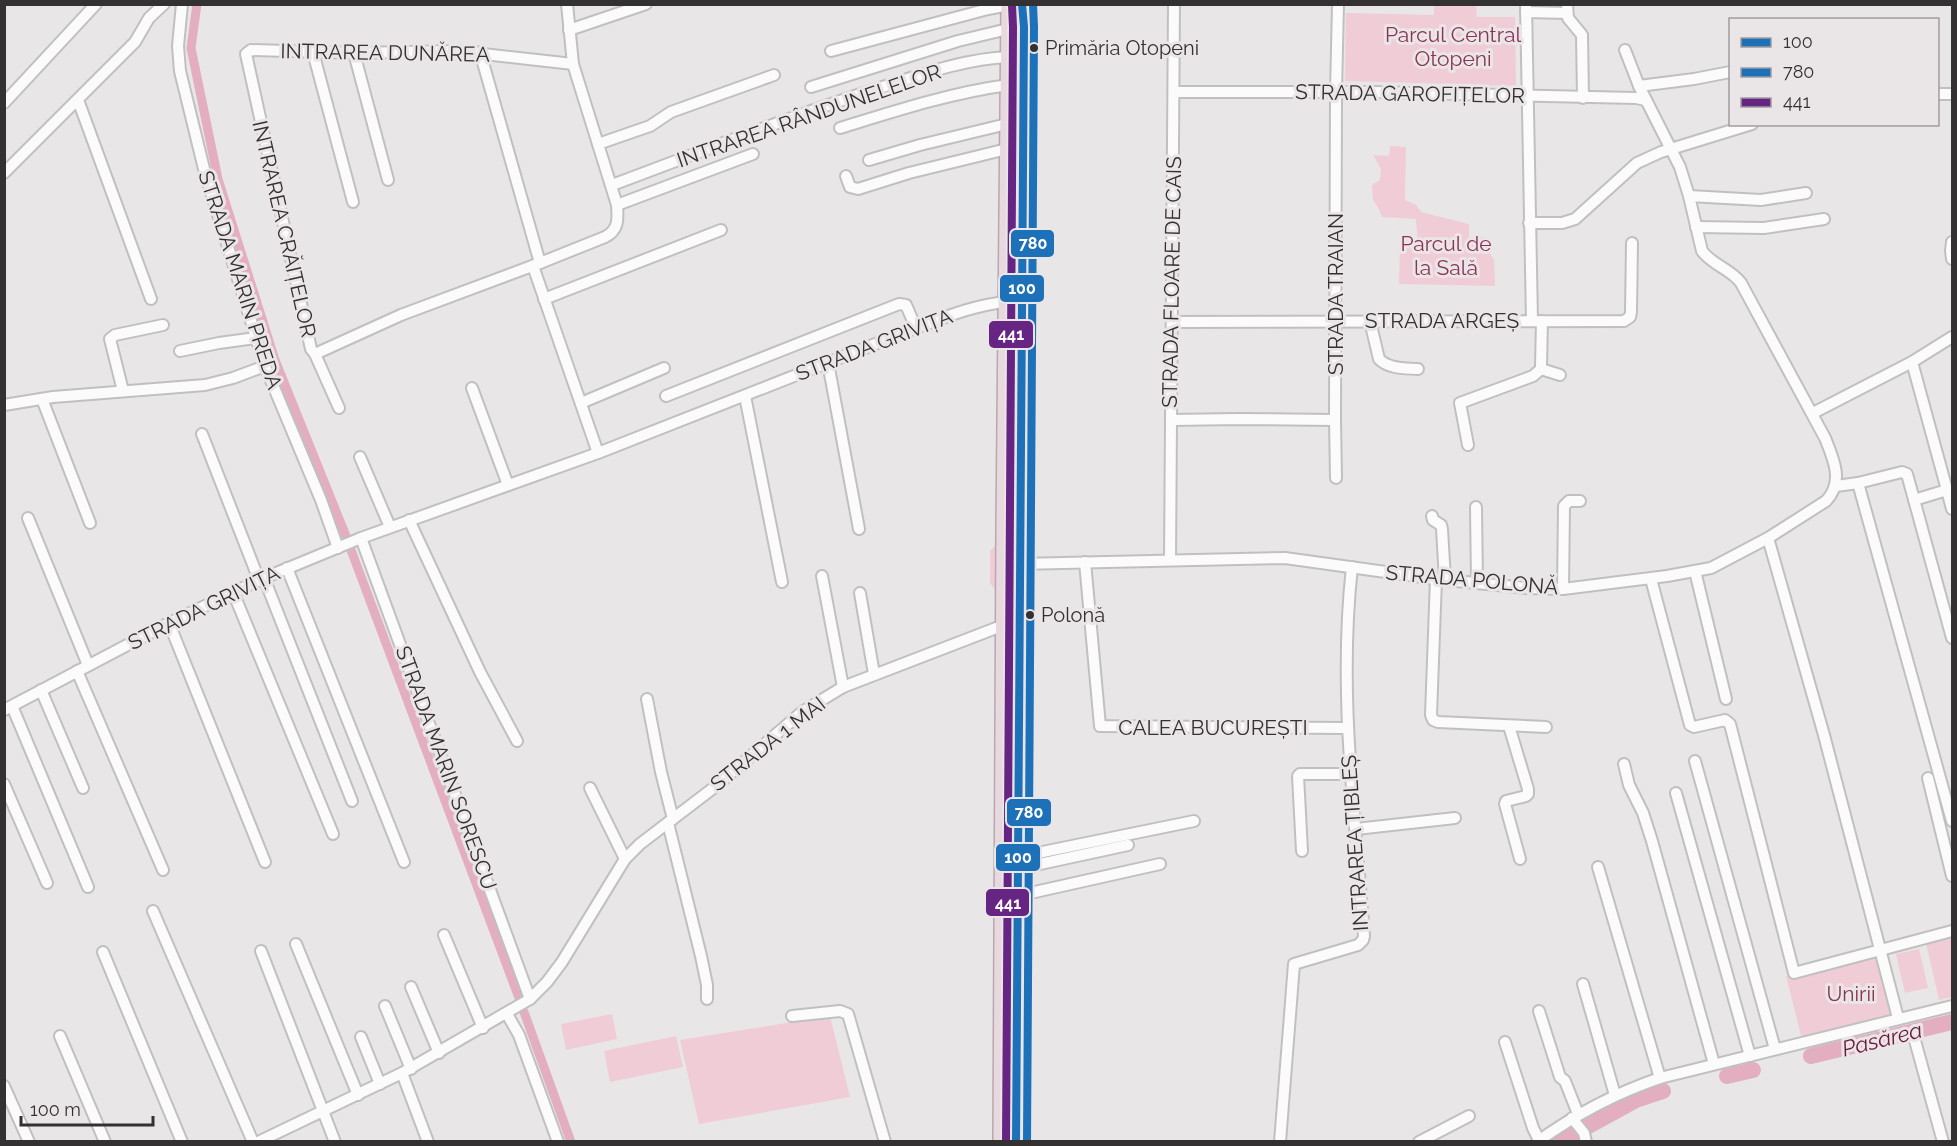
<svg xmlns="http://www.w3.org/2000/svg" width="1957" height="1146" font-family="Raleway,sans-serif">
  <style>
    .green { fill: #f0ccd6 }
    .lines { fill: none; stroke-linecap: round; stroke-linejoin: round }
    .canal { stroke: #e3afc0; stroke-width: 9 }
    .river { stroke: #e3afc0; stroke-width: 16 }
    .minor-casing { stroke: #c1c0c0; stroke-width: 14 }
    .highway-casing { stroke: #b9a8ae; stroke-width: 18 }
    .minor { stroke: #fcfbfb; stroke-width: 10 }
    .highway { stroke: #e7d9de; stroke-width: 15 }
    .bus-1-casing { stroke: #eae5e7; stroke-width: 12 }
    .bus-2-casing { stroke: #eae5e7; stroke-width: 12 }
    .bus-3-casing { stroke: #eae5e7; stroke-width: 12 }
    .bus-1 { stroke: #1d71b8; stroke-width: 8 }
    .bus-2 { stroke: #1d71b8; stroke-width: 8 }
    .bus-3 { stroke: #662483; stroke-width: 8 }
    .bus-dot { fill: #333132; stroke: #eae5e7; stroke-width: 2 }
    .labels { text-anchor: middle; stroke-width: 6; stroke-linejoin: round; paint-order: stroke }
    .bus-label { font-size: 20px; fill: #333132; stroke: #eae5e7; text-anchor: start }
    .park-label { font-size: 21px; fill: #8a3455; stroke: #eae5e7 }
    .street-label { font-size: 21px; fill: #333132; stroke: #eae5e7 }
    .water-label { font-size: 22px; font-style: italic; fill: #6b163b; stroke: #eae5e7 }
    .line-badge { stroke: #eae5e7; stroke-width: 2 }
    .badge-label { font-size: 16px; text-anchor: middle; font-weight: bold; fill: #fff }
  </style>
  <rect width="100%" height="100%" fill="#e9e6e7"/>
  <!-- green -->
  <g class="green">
    <polygon points="1476,4 1477,17 1515,17 1516,86 1345,81 1346,13 1434,15 1434,5"/>
    <polygon points="1390,146 1406,147 1405,200 1416,205 1421,212 1469,224 1469,237 1488,237 1489,252 1494,260 1495,286 1399,284 1400,245 1418,246 1416,219 1382,217 1379,209 1373,200 1372,185 1380,180 1381,169 1373,155 1389,156"/>
    <polygon points="997,544 996,591 990,583 990,551"/>
    <polygon points="1952,937 1952,997 1939,1000 1926,943"/>
    <polygon points="1919,949 1928,988 1905,993 1896,954"/>
    <polygon points="1881,950 1898,1018 1803,1043 1786,976"/>
    <polygon points="612,1014 617,1039 566,1050 561,1024"/>
    <polygon points="830,1016 850,1097 699,1124 680,1040"/>
    <polygon points="676,1036 683,1067 610,1082 604,1051"/>
  </g>
  <g class="lines">
    <!-- canal -->
    <g class="canal">
      <polyline points="197,4 191,48 218,179 275,360 346,536"/>
      <polyline points="351,550 519,998"/>
      <polyline points="524,1012 571,1142"/>
    </g>
    <!-- river -->
    <g class="river">
      <polyline points="1811,1056 1952,1022"/>
      <polyline points="1727,1076 1753,1070"/>
      <polyline points="1559,1142 1636,1100 1663,1091"/>
    </g>
    <defs>
      <g id="minor">
        <polyline points="182,4 178,46 180,71 205,173 265,366 321,500 338,548"/>
        <polyline points="1526,4 1532,321"/>
        <polyline points="1567,4 1568,18 1582,35 1583,98"/>
        <polyline points="1526,12 1567,13"/>
        <polyline points="569,30 646,4"/>
        <polyline points="831,51 988,9 1009,5"/>
        <polyline points="313,52 353,202"/>
        <polyline points="480,52 540,263"/>
        <polyline points="354,53 388,180"/>
        <polyline points="1639,86 1694,79 1730,72"/>
        <polyline points="811,87 958,41 1008,29"/>
        <polyline points="1174,92 1373,92 1636,98 1646,100"/>
        <polyline points="1938,94 1952,94"/>
        <polyline points="78,100 151,299"/>
        <polyline points="4,103 96,4"/>
        <path d="M840,128C895,111 950,93 1008,85"/>
        <polyline points="598,144 650,126 671,112 774,75"/>
        <polyline points="869,160 920,145 1007,124"/>
        <polyline points="4,173 135,42 149,18 164,4"/>
        <polyline points="846,176 850,187 858,189 909,173 1007,149"/>
        <path d="M612,185C698,153 783,119 870,91C915,77 961,59 1008,57"/>
        <polyline points="1689,196 1761,200 1806,193"/>
        <polyline points="617,205 753,154"/>
        <polyline points="1529,223 1562,223 1575,219 1637,163 1661,152 1752,124"/>
        <polyline points="1696,227 1764,228 1824,219"/>
        <polyline points="1952,242 1951,251 1952,259"/>
        <polyline points="533,266 598,453"/>
        <polyline points="544,299 721,230"/>
        <path d="M1370,321L1379,359C1389,369 1404,368 1418,369"/>
        <polyline points="1172,322 1624,321 1630,317 1631,312 1632,243"/>
        <polyline points="180,351 219,343 256,338"/>
        <path d="M315,354L401,315L540,263L605,237C619,230 618,219 617,205L573,64L567,4"/>
        <polyline points="1912,362 1947,490 1914,500"/>
        <polyline points="828,363 859,529"/>
        <polyline points="1541,369 1560,375"/>
        <polyline points="472,388 508,485"/>
        <polyline points="123,391 110,339 115,335 163,325"/>
        <polyline points="666,396 899,304 906,305 916,328"/>
        <polyline points="745,396 782,582"/>
        <polyline points="42,399 90,523"/>
        <polyline points="581,403 664,368"/>
        <polyline points="4,405 53,397 205,385 233,378 265,366"/>
        <polyline points="339,408 315,354 311,349 246,54 251,50 354,53 457,51 573,64"/>
        <polyline points="1813,413 1912,362 1952,337"/>
        <polyline points="1171,420 1237,419 1335,420 1336,92 1338,4"/>
        <polyline points="1335,420 1336,478"/>
        <polyline points="202,434 259,580"/>
        <polyline points="1468,445 1460,403 1533,376 1541,369 1541,366 1542,321"/>
        <polyline points="360,457 390,527"/>
        <polyline points="1858,483 1952,821"/>
        <polyline points="1836,486 1858,483 1902,472 1907,474 1952,638"/>
        <polyline points="1947,490 1952,509"/>
        <polyline points="1476,507 1477,583"/>
        <polyline points="1432,516 1433,520 1441,525 1442,529 1445,580"/>
        <polyline points="28,518 88,665"/>
        <polyline points="409,520 480,672 517,741"/>
        <polyline points="361,538 530,999"/>
        <polyline points="1768,538 1824,735 1898,1018"/>
        <polyline points="1170,560 1174,4"/>
        <polyline points="1085,562 1100,726 1347,728"/>
        <path d="M1019,564L1285,558L1436,579L1527,588L1563,589L1667,576L1711,568L1768,538L1826,501C1844,482 1834,460 1825,438L1741,283C1731,269 1712,265 1702,251L1689,196L1680,167L1639,86L1625,50"/>
        <polyline points="287,568 404,862"/>
        <polyline points="1695,571 1726,699"/>
        <polyline points="822,576 843,687"/>
        <polyline points="264,578 352,801"/>
        <polyline points="1436,579 1431,715 1433,720 1438,722 1546,727"/>
        <polyline points="1651,579 1690,725 1694,727 1725,720 1730,724 1794,973 1952,931"/>
        <polyline points="1563,589 1564,506 1569,501 1580,501"/>
        <polyline points="233,592 333,834"/>
        <polyline points="860,593 874,674"/>
        <polyline points="169,623 265,862"/>
        <polyline points="77,671 163,870"/>
        <polyline points="41,690 83,788"/>
        <polyline points="647,699 661,772 673,819"/>
        <polyline points="12,706 88,887"/>
        <path d="M4,710L169,623L264,578L361,538L598,453L916,328C946,317 974,305 1006,302"/>
        <polyline points="1509,726 1528,789 1528,794 1526,796 1506,801 1505,804 1520,859"/>
        <polyline points="1695,761 1775,1049"/>
        <polyline points="1624,764 1629,785 1643,813 1652,841 1714,1064"/>
        <polyline points="1928,778 1952,876"/>
        <polyline points="4,784 47,883"/>
        <polyline points="590,788 625,859"/>
        <polyline points="1676,793 1750,1056"/>
        <polyline points="668,823 701,956 707,985 707,999"/>
        <polyline points="1356,829 1455,818"/>
        <polyline points="1302,851 1298,776 1300,774 1351,774"/>
        <polyline points="1018,857 1194,821"/>
        <polyline points="1598,867 1660,1078"/>
        <polyline points="1017,869 1128,845"/>
        <polyline points="1017,896 1160,864"/>
        <polyline points="153,911 253,1142"/>
        <polyline points="444,935 483,1028"/>
        <polyline points="296,944 358,1095"/>
        <polyline points="261,951 335,1142"/>
        <polyline points="103,952 182,1142"/>
        <polyline points="1583,984 1615,1095"/>
        <polyline points="411,987 439,1053"/>
        <polyline points="385,1006 411,1069"/>
        <polyline points="1539,1011 1560,1077 1565,1081 1578,1114"/>
        <polyline points="507,1014 519,1035 558,1142"/>
        <polyline points="792,1016 840,1011 848,1014 885,1142"/>
        <polyline points="60,1036 105,1142"/>
        <polyline points="361,1037 380,1084"/>
        <polyline points="1914,1037 1943,1142"/>
        <polyline points="1505,1042 1533,1128 1539,1140"/>
        <polyline points="402,1073 428,1142"/>
        <polyline points="4,1086 29,1142"/>
        <polyline points="1572,1118 1584,1133 1586,1142"/>
        <polyline points="258,1142 402,1073 530,999 547,982 562,962 625,859 640,844 716,786 802,712 843,687 1004,625"/>
        <path d="M1280,1142L1294,964L1358,945L1363,940L1364,936C1355,812 1338,692 1352,567"/>
        <polyline points="1419,1142 1469,1116"/>
        <path d="M1537,1142C1576,1114 1616,1093 1660,1078L1952,1006"/>
      </g>
      <g id="highway">
        <polyline points="1001,1142 1004,528 1009,4"/>
        <polyline points="1016,1142 1024,27 1022,4"/>
      </g>
    </defs>
    <!-- minor casing -->
    <use href="#minor" class="minor-casing"/>
    <!-- highway casing -->
    <use href="#highway" class="highway-casing"/>
    <!-- minor -->
    <use href="#minor" class="minor"/>
    <!-- highway -->
    <use href="#highway" class="highway"/>
    <defs>
      <polyline id="bus-1" points="1016,1142 1024,27 1022,4"/>
      <polyline id="bus-2" points="1027,1142 1034,27 1033,4"/>
      <polyline id="bus-3" points="1006,1142 1013,27 1012,5"/>
    </defs>
    <!-- bus-1 casing -->
    <use href="#bus-1" class="bus-1-casing"/>
    <!-- bus-2 casing -->
    <use href="#bus-2" class="bus-2-casing"/>
    <!-- bus-3 casing -->
    <use href="#bus-3" class="bus-3-casing"/>
    <!-- bus-1 -->
    <use href="#bus-1" class="bus-1"/>
    <!-- bus-2 -->
    <use href="#bus-2" class="bus-2"/>
    <!-- bus-3 -->
    <use href="#bus-3" class="bus-3"/>
  </g>
  <!-- markers -->
  <g class="bus-dot">
    <circle cx="1034" cy="48" r="5"/>
    <circle cx="1030" cy="615" r="5"/>
  </g>
  <g class="labels">
    <!-- bus labels -->
    <g class="bus-label">
      <text x="1045" y="55">Primăria Otopeni</text>
      <text x="1041" y="622">Polonă</text>
    </g>
    <!-- park labels -->
    <g class="park-label">
      <text x="1453" y="42">Parcul Central<tspan x="1453" dy="24">Otopeni</tspan></text>
      <text x="1446" y="251">Parcul de<tspan x="1446" dy="24">la Sală</tspan></text>
      <text x="1851" y="1001">Unirii</text>
    </g>
    <!-- street labels -->
    <g class="street-label">
      <text transform="translate(385 53) rotate(1)" y="7">INTRAREA DUNĂREA</text>
      <text transform="translate(1410 94) rotate(1)" y="7">STRADA GAROFIȚELOR</text>
      <text transform="translate(809 116) rotate(-19)" y="7">INTRAREA RÂNDUNELELOR</text>
      <text transform="translate(284 229) rotate(77)" y="7">INTRAREA CRĂIȚELOR</text>
      <text transform="translate(240 280) rotate(72)" y="7">STRADA MARIN PREDA</text>
      <text transform="translate(1172 282) rotate(-89)" y="7">STRADA FLOARE DE CAIS</text>
      <text transform="translate(1336 294) rotate(-90)" y="7">STRADA TRAIAN</text>
      <text x="1442" y="328">STRADA ARGEȘ</text>
      <text transform="translate(874 345) rotate(-21)" y="7">STRADA GRIVIȚA</text>
      <text transform="translate(1472 580) rotate(5)" y="7">STRADA POLONĂ</text>
      <text transform="translate(204 608) rotate(-26)" y="7">STRADA GRIVIȚA</text>
      <text x="1213" y="735">CALEA BUCUREȘTI</text>
      <text transform="translate(768 744) rotate(-38)" y="7">STRADA 1 MAI</text>
      <text transform="translate(446 768) rotate(70)" y="7">STRADA MARIN SORESCU</text>
      <text transform="translate(1355 843) rotate(-94)" y="7">INTRAREA ȚIBLEȘ</text>
    </g>
    <!-- water labels -->
    <g class="water-label">
      <text transform="translate(1882 1039) rotate(-14)" y="8">Pasărea</text>
    </g>
  </g>
  <g class="line-badge">
    <rect x="1010" y="229" width="45" height="29" rx="6" fill="#1d71b8"/>
    <rect x="999" y="274" width="46" height="29" rx="6" fill="#1d71b8"/>
    <rect x="988" y="320" width="46" height="29" rx="6" fill="#662483"/>
    <rect x="1006" y="798" width="46" height="29" rx="6" fill="#1d71b8"/>
    <rect x="995" y="843" width="46" height="29" rx="6" fill="#1d71b8"/>
    <rect x="985" y="888" width="45" height="29" rx="6" fill="#662483"/>
  </g>
  <g class="badge-label">
    <text x="1033" y="249">780</text>
    <text x="1022" y="294">100</text>
    <text x="1011" y="340">441</text>
    <text x="1029" y="818">780</text>
    <text x="1018" y="863">100</text>
    <text x="1008" y="909">441</text>
  </g>
  <!-- border -->
  <rect width="1957" height="1146" fill="none" stroke="#333132" stroke-width="12"/>
  <!-- legend -->
  <rect x="1729" y="18" width="210" height="108" fill="#eae5e7" stroke="#a19d9f" stroke-width="1.5"/>
  <rect x="1741" y="38" width="30" height="9" fill="#1d71b8" stroke="#a19d9f" stroke-width="1.5"/>
  <text x="1783" y="48" font-size="18" fill="#333132">100</text>
  <rect x="1741" y="68" width="30" height="9" fill="#1d71b8" stroke="#a19d9f" stroke-width="1.5"/>
  <text x="1783" y="78" font-size="18" fill="#333132">780</text>
  <rect x="1741" y="98" width="30" height="9" fill="#662483" stroke="#a19d9f" stroke-width="1.5"/>
  <text x="1783" y="108" font-size="18" fill="#333132">441</text>
  <!-- scale -->
  <path d="M21 1116v9h132v-9" fill="none" stroke="#333132" stroke-width="3"/>
  <text x="30" y="1116" font-size="18" fill="#333132" stroke="#eae5e7" stroke-width="4.5" paint-order="stroke">100 m</text>
</svg>
